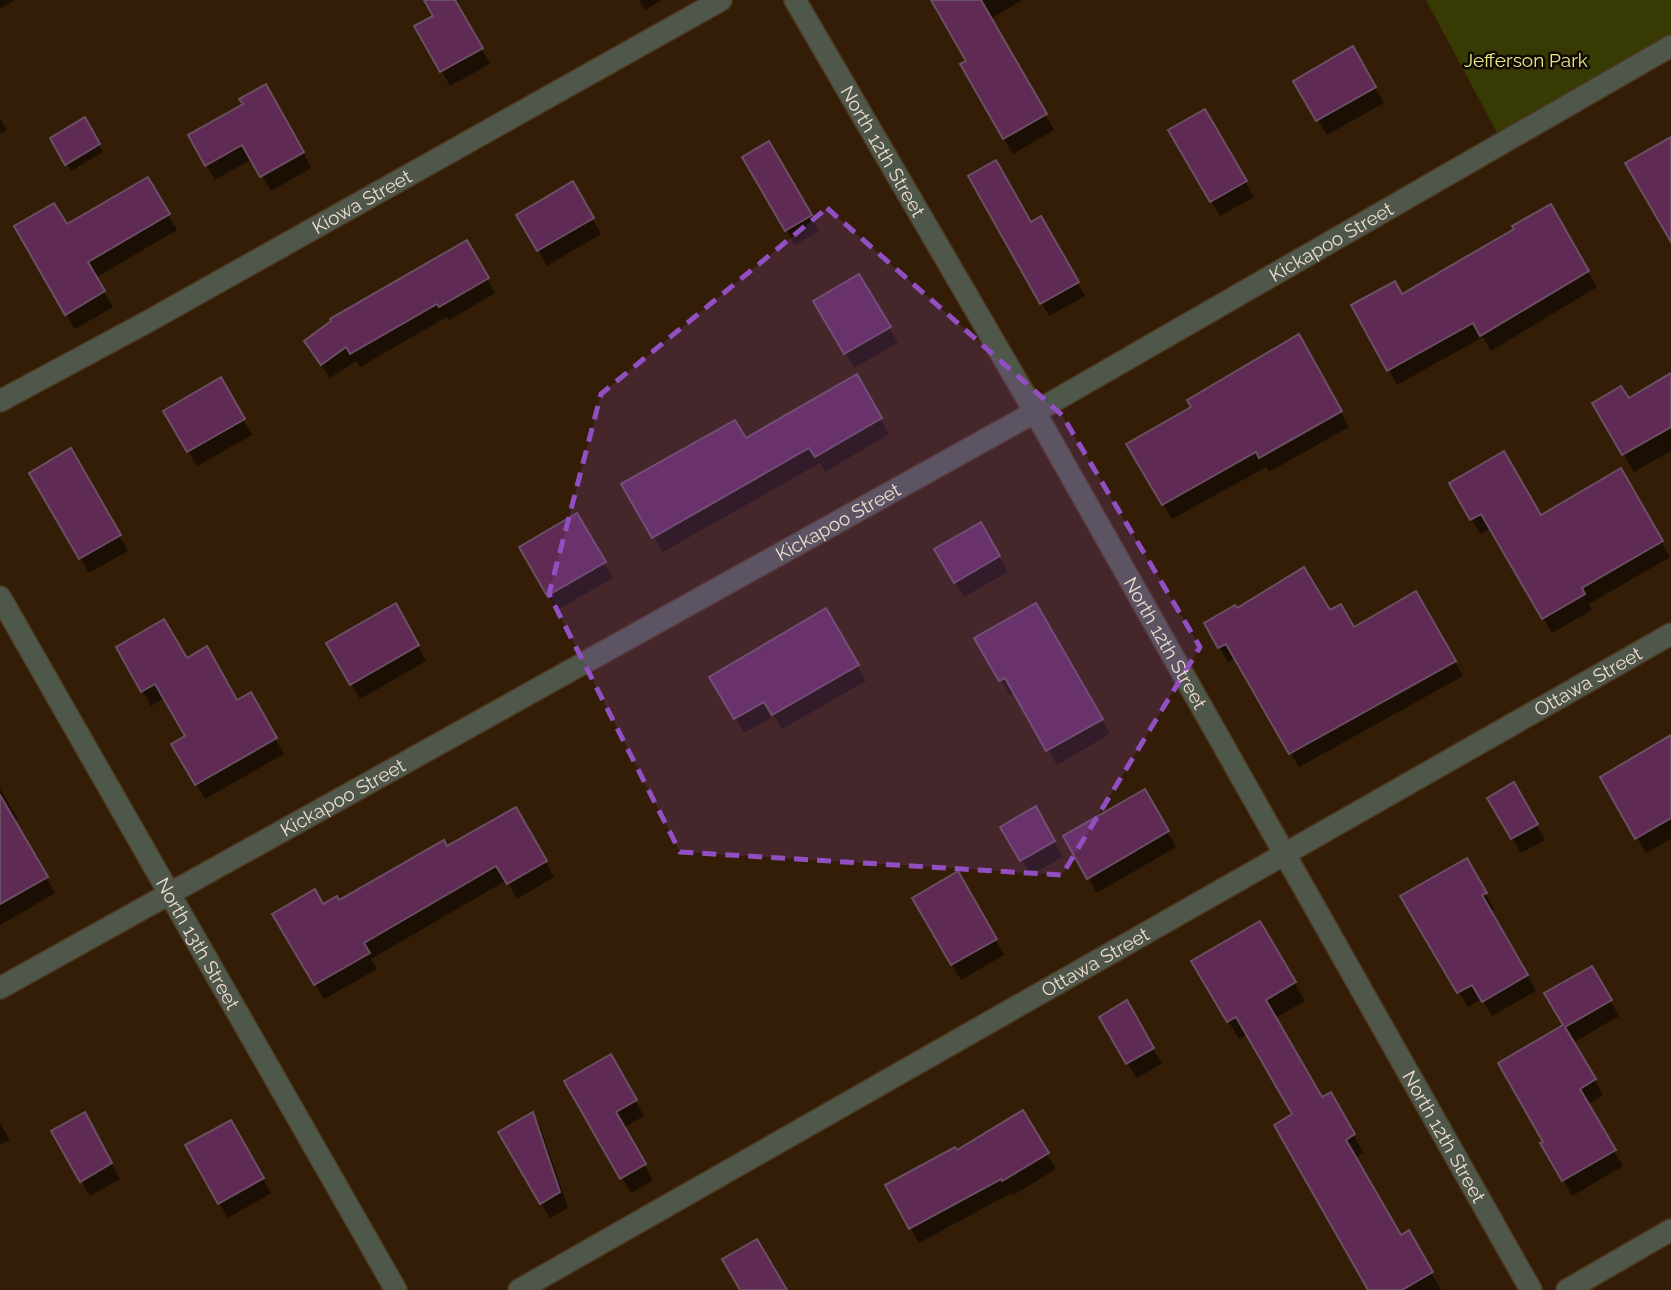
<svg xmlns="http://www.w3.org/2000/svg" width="1671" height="1290" font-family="Raleway,sans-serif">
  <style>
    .green { fill: #373a03 }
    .shadow { fill: #0007 }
    .building { fill: #5f2b54; stroke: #6b4f64; stroke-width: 2 }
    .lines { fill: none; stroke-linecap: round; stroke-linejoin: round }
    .street-casing { stroke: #4d3822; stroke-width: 24 }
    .street { stroke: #4f564a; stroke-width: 21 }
    .marked { fill: #924fc2; fill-opacity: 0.2; stroke: #924fc2; stroke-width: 5; stroke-dasharray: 14 9; stroke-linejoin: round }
    .labels { text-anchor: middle; stroke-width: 5; stroke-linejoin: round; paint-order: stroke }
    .park-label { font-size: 19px; fill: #e1eb87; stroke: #130903 }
    .street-label { font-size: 19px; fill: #ecddd0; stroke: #130903 }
  </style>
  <rect width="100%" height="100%" fill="#331d06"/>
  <!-- green -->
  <polygon class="green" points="1426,0 1671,0 1671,46 1502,142"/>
  <!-- shadow -->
  <g class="shadow">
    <polygon points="0,0 15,0 0,9"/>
    <polygon points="440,0 453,0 490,64 450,86 416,27 435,16"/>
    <polygon points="639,0 662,0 645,10"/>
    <polygon points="933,0 1022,0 990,19 1054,130 1013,154 962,65 968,61"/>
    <polygon points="1352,49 1384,103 1327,135 1296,82"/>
    <polygon points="265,86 252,159 215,180 190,136 245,105"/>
    <polygon points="1204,111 1254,197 1220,216 1170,131"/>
    <polygon points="0,118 7,130 0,134"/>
    <polygon points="84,120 103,152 71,171 52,138"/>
    <polygon points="769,144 819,231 795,245 745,157"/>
    <polygon points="304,154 311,168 271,191 263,177"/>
    <polygon points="970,177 1031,224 1040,219 1085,296 1049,316"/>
    <polygon points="148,180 177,230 95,278 113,307 75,329 16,227 66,227"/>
    <polygon points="572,184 601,234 547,266 518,215"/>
    <polygon points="1550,206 1597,287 1491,351 1483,337 1397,385 1353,306 1401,296 1516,230"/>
    <polygon points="466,242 495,293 449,320 447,317 360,367 356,361 330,378 315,356"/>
    <polygon points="859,276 898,343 854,368 815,301"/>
    <polygon points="1299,337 1349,427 1269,472 1266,467 1172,519 1129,445 1193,408"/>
    <polygon points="1671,375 1671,451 1634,472 1595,403 1628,401"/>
    <polygon points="856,376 889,434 825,472 820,463 663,552 624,485 745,440"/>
    <polygon points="220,380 252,435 197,466 165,411"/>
    <polygon points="70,450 128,551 89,573 31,473"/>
    <polygon points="1621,471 1670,557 1589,604 1592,610 1552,633 1491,528 1480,534 1451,483 1540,517"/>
    <polygon points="577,516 613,578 557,610 521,548"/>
    <polygon points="980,524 1008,572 964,597 936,549"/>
    <polygon points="1416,593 1463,676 1299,767 1235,658 1228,662 1206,624 1236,610 1329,613 1353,629"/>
    <polygon points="395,605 426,661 360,699 328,644"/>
    <polygon points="1036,605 1110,734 1057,765 1015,692 1010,695 977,638"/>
    <polygon points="825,611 866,681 782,729 761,693 758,695 771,718 744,733 712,677"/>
    <polygon points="118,648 186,660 237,702 250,694 284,754 205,799 174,745 187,737 165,698 151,706"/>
    <polygon points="1671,737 1671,839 1646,853 1602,777"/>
    <polygon points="1513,785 1545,840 1521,853 1489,799"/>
    <polygon points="0,789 18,819 14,822 55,893 0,925"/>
    <polygon points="1144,791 1176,847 1097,893 1065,837"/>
    <polygon points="515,809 554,877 517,899 507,880 371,959 377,969 324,999 275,914 339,903 447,848"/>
    <polygon points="1035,809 1063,857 1031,875 1003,827"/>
    <polygon points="1466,860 1494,909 1490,911 1536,991 1492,1016 1482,999 1468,1007 1403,897"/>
    <polygon points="958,874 1004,955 961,980 914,899"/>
    <polygon points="1260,923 1305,1001 1275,1018 1322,1099 1330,1094 1364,1153 1354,1158 1400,1237 1408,1232 1441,1290 1370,1290 1295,1115 1248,1034 1239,1039 1194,961"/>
    <polygon points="1591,968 1619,1016 1573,1043 1603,1095 1587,1105 1623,1166 1572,1196 1543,1144 1546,1142 1500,1064 1566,1026"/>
    <polygon points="1126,1003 1162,1064 1136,1078 1101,1017"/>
    <polygon points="610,1057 644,1116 623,1128 653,1180 631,1193 566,1082"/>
    <polygon points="532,1114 541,1129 568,1208 550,1218 500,1133"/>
    <polygon points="230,1122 271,1193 228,1218 187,1146"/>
    <polygon points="0,1123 10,1140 0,1145"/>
    <polygon points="93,1129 120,1179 90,1196 53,1132"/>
    <polygon points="956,1153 1047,1154 1056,1169 1012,1196 1011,1193 919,1243 887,1186"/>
  </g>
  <!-- building -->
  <g class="building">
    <polygon points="424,0 455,0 483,48 440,72 414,26 433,16"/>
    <polygon points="931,0 981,0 1047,114 1003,139 960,64 966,61"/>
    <polygon points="1353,46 1376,87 1316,121 1293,81"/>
    <polygon points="266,84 304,152 260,177 242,145 205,166 188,135 243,104 239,99"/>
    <polygon points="1205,109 1247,181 1210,202 1168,130"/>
    <polygon points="85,117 100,144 65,165 50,138"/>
    <polygon points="1671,137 1671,242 1625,163"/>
    <polygon points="769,141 812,215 785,231 742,157"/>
    <polygon points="996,160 1031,222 1041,216 1079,282 1040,304 968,176"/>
    <polygon points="148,177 170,214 88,262 105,291 65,315 14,226 54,203 67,224"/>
    <polygon points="573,181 594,218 537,251 516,215"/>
    <polygon points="1551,204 1589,271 1480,336 1473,323 1387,371 1351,305 1395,281 1402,294 1514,229 1512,226"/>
    <polygon points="467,240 489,278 439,307 437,304 350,354 346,347 321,365 304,341 331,321 330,319"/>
    <polygon points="859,274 891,327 844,354 813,301"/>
    <polygon points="1299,334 1342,411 1259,458 1256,452 1162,505 1126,444 1191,407 1187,400"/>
    <polygon points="1671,373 1671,427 1622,455 1592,403 1621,386 1629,398"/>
    <polygon points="857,374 882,418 815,457 809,448 652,538 621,484 735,420 746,438"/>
    <polygon points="221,377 245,419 187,452 163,411"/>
    <polygon points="71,448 121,535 79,559 29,473"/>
    <polygon points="1504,451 1541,515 1621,468 1663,541 1582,588 1585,594 1542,619 1481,514 1470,520 1449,483"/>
    <polygon points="577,513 606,562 547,596 519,547"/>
    <polygon points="981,522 1000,556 954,583 934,549"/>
    <polygon points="1304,567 1330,610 1341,604 1354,627 1416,591 1456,661 1289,754 1226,644 1218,648 1204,623 1235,605 1237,608"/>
    <polygon points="396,603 419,645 350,685 326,643"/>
    <polygon points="1036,603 1103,719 1046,751 1005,678 999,681 974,638"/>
    <polygon points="826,608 859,665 772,715 764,702 734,719 709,677"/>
    <polygon points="164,619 187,658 207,646 237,700 251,692 277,738 195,785 171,744 185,736 155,684 141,692 116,647"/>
    <polygon points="1671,735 1671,818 1635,839 1600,777"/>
    <polygon points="1514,782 1538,824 1511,839 1487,798"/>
    <polygon points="1145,789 1169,831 1087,879 1063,836"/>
    <polygon points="0,795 48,877 0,904"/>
    <polygon points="1036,806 1055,841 1020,861 1000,827"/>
    <polygon points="516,807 547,861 507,884 496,866 364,943 370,953 314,985 272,914 315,889 323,904 337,896 339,900 444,840 447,846"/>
    <polygon points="1467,858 1487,893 1482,895 1528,975 1482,1002 1472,985 1457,993 1400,896"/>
    <polygon points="958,871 997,939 951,965 912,898"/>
    <polygon points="1260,921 1296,982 1266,1000 1322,1097 1331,1092 1355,1134 1346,1140 1401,1235 1409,1230 1433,1272 1402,1290 1368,1290 1274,1125 1292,1114 1236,1017 1227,1022 1191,961"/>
    <polygon points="1592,966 1612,1000 1565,1027 1596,1079 1580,1089 1616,1150 1562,1181 1540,1143 1543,1142 1498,1063 1563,1025 1544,993"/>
    <polygon points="1127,1000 1154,1048 1126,1064 1099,1017"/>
    <polygon points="611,1054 637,1100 616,1112 646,1164 620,1179 564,1081"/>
    <polygon points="1023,1110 1049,1153 1002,1181 1001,1179 909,1229 885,1185 955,1147 957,1150"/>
    <polygon points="85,1112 112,1163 80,1182 51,1131"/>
    <polygon points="533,1112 560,1192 540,1204 498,1132"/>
    <polygon points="231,1120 264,1178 218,1204 185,1145"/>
    <polygon points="757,1239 787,1290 740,1290 722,1259"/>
  </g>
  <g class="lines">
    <defs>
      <g id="street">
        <path id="s1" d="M795,0L1035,412L1531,1290"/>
        <path id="s2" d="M0,401L147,322L721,0"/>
        <path id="s3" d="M0,597L396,1290"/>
        <path id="s4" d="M0,988L1035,412L1671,46"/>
        <path id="s5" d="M519,1290L1671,634"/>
        <polyline points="1567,1290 1671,1230"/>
      </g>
    </defs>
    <!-- street casing -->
    <use href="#street" class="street-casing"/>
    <!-- street -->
    <use href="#street" class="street"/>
  </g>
  <!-- marked area -->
  <path class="marked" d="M827,208L1062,415L1200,647L1062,875L680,852L549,594L601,394Z"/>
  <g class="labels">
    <!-- park labels -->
    <g class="park-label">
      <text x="1526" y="67">Jefferson Park</text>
    </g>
    <!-- street labels -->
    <g class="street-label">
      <text dy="7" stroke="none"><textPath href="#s1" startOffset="175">North 12th Street</textPath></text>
      <text dy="7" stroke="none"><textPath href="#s2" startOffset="413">Kiowa Street</textPath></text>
      <text dy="7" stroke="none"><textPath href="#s4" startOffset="1526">Kickapoo Street</textPath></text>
      <text dy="7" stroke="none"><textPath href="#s4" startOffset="959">Kickapoo Street</textPath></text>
      <text dy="7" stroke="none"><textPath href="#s1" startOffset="742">North 12th Street</textPath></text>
      <text dy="7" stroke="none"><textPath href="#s5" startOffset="1230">Ottawa Street</textPath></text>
      <text dy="7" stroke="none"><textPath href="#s4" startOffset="392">Kickapoo Street</textPath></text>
      <text dy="7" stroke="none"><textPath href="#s3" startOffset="399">North 13th Street</textPath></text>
      <text dy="7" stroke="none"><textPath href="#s5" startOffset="663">Ottawa Street</textPath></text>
      <text dy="7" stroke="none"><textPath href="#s1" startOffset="1309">North 12th Street</textPath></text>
    </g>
  </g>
</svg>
